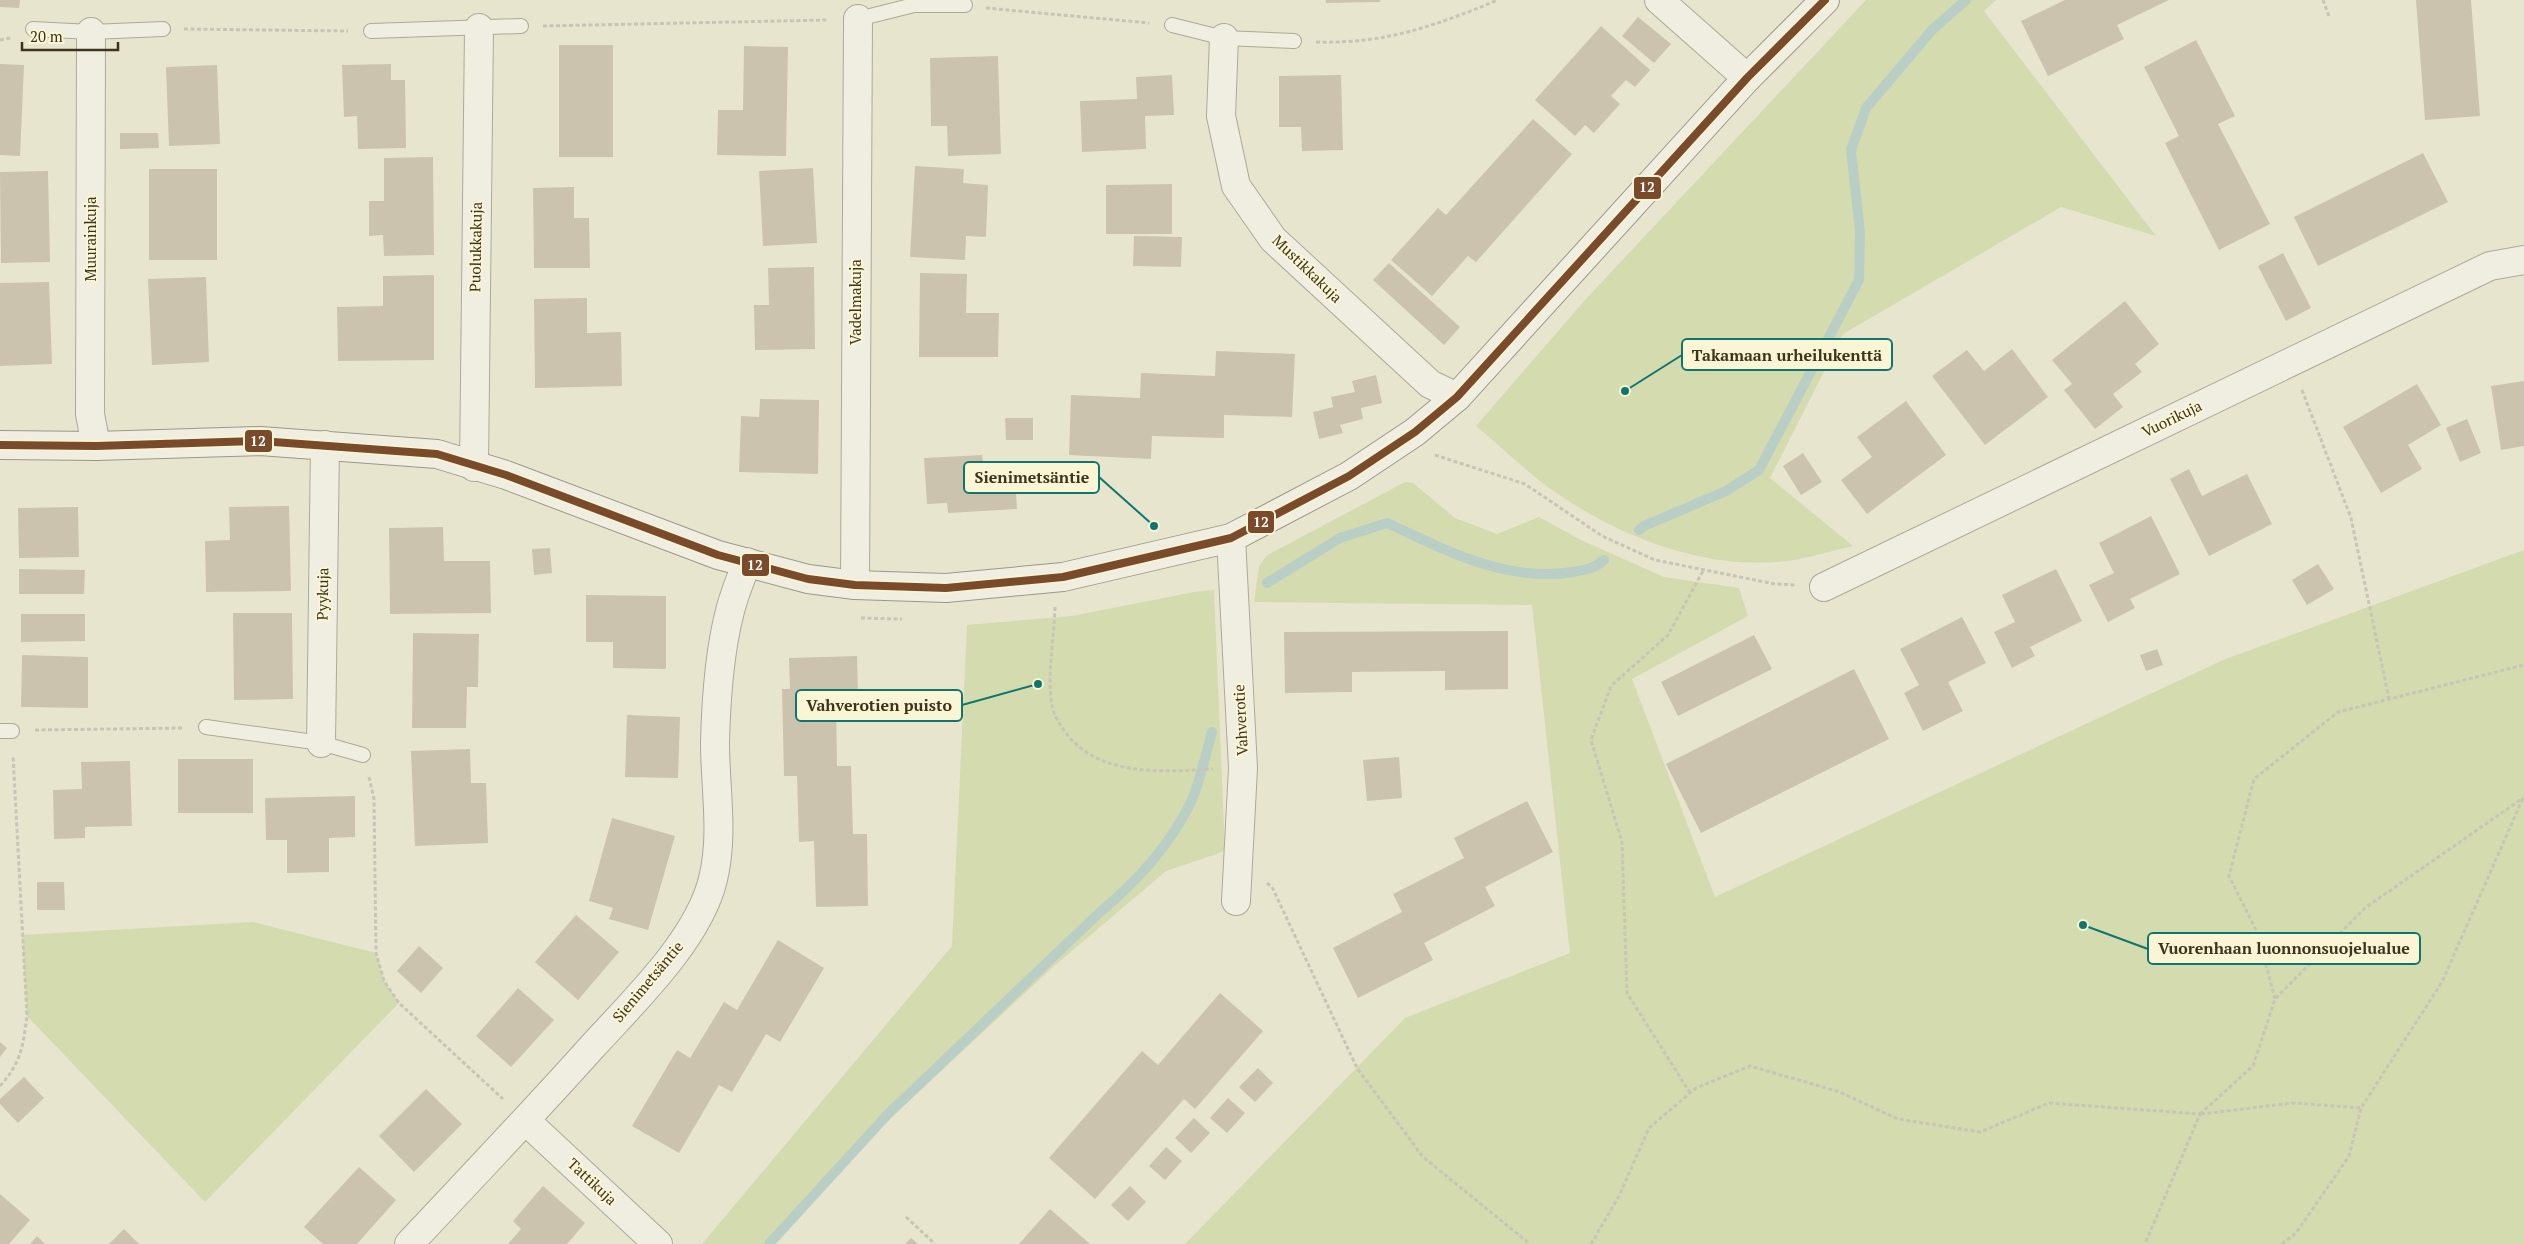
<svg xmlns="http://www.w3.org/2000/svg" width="2524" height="1244" font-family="'PT Serif',serif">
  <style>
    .green { fill: #d3dbaf }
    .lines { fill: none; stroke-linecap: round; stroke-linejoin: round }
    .stream { stroke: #b9cfc6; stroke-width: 10 }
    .building { fill: #ccc3ae }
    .lane-casing { stroke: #ada997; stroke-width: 16 }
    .street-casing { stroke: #ada997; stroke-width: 30 }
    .secondary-casing { stroke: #9d9886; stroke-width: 30 }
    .path { stroke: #c8c5b7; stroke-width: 3; stroke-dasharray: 4 2.5; stroke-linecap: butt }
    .lane { stroke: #f0eee1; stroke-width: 14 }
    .street { stroke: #f0eee1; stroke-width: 28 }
    .secondary { stroke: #f0eee1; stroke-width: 28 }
    .bus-1-casing { stroke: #faf5d4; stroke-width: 11 }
    .bus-1 { stroke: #7a4b2a; stroke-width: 8 }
    .labels { text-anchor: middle; stroke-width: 4; stroke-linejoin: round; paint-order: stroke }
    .street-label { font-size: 15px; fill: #3e331d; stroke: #faf5d4 }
    .leader { fill: none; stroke: #0f766e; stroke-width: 2 }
    .callout-dot { fill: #0f766e; stroke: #faf5d4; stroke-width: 2 }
    .callout { fill: #faf5d4; stroke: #0f766e; stroke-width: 2 }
    .callout-label { font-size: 16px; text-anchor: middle; font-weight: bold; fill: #3e331d }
    .line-badge { stroke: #faf5d4; stroke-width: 2 }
    .badge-label { font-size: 14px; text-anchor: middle; font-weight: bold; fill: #fff }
  </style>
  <rect width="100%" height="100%" fill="#e8e5ce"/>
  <!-- green -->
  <g class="green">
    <path d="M1866,0H1996L1984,11L2156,236L2061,207L1843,334L1770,478L1853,546C1831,551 1809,558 1787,561C1708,571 1622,538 1558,494C1529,475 1503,448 1476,426L1585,300Z"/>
    <polygon points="1405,482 1413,483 1455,518 1497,534 1539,517 1581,540 1664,577 1739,588 1748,616 1632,679 1715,897 2223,660 2524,550 2524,1244 1185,1244 1405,1018 1570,953 1532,605 1254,602 1259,567 1266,556"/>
    <polygon points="1214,590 1225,851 1166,871 1053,967 835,1170 764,1244 702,1244 952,946 967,625 1072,616 1194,592"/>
    <polygon points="253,922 376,953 384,981 399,1003 205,1202 27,1016 22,935"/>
  </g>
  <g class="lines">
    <!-- stream -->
    <g class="stream">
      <polyline points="1639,530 1644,526 1726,491 1759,470 1859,280 1860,231 1851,150 1866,108 1932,30 1966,0"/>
      <path d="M1267,583L1340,538L1387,523C1446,550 1506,583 1573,572C1586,569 1594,569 1604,560"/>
      <path d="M769,1244L887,1115L1098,914C1134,884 1168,848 1189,806C1200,784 1205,756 1212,732"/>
    </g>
  </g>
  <!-- building -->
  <g class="building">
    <polygon points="0,0 20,0 19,8 0,7"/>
    <polygon points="1326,0 1380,0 1380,2 1326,3"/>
    <polygon points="2065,0 2169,0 2117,25 2124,39 2048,76 2021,21"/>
    <polygon points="2416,0 2471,0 2480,116 2425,120"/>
    <polygon points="1638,17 1671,44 1654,63 1622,36"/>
    <polygon points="1601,26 1650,70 1635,87 1626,80 1611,96 1620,104 1594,133 1585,125 1575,136 1535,100"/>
    <polygon points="2196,40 2235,116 2218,124 2270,224 2219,250 2165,143 2179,136 2144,67"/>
    <rect x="559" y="45" width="54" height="112"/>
    <polygon points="744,46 788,47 786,156 717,155 718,110 743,110"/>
    <polygon points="998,56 1001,154 948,156 947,126 931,126 930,58"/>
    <polygon points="0,64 24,65 20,156 0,155"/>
    <polygon points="391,64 391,80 405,80 406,148 358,149 357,116 344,117 342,65"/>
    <polygon points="217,65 220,144 169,146 166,67"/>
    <polygon points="1172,75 1174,115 1145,116 1146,149 1082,152 1080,101 1137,99 1136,77"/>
    <polygon points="1341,75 1343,150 1302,151 1301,127 1279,127 1279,76"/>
    <polygon points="1533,119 1572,154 1476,262 1468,256 1432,296 1391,260 1438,208 1446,215"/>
    <polygon points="120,133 158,133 159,148 120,149"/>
    <polygon points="2423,153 2448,202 2318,266 2294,217"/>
    <polygon points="433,157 434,255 384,256 383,235 369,236 369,201 384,201 384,158"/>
    <polygon points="915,166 964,169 963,183 988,185 986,237 966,236 965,260 910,257"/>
    <polygon points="813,168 817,243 763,246 759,171"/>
    <rect x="149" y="169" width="68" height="91"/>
    <polygon points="48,171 50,262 1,263 0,172"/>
    <polygon points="1172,184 1172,234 1106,234 1106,185"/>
    <polygon points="574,187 574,218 589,218 590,268 534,268 533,188"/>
    <polygon points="1134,236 1182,237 1181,267 1133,266"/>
    <polygon points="2283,253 2311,308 2286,321 2258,266"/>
    <polygon points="1389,263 1460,327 1444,345 1373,280"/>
    <polygon points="814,267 815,349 755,350 754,305 769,305 768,268"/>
    <polygon points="920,273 967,274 966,313 999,313 998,357 919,357"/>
    <polygon points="434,275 434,360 338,361 337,307 383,306 383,276"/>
    <polygon points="206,277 209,362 152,365 148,279"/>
    <polygon points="49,282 52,364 0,366 0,283"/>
    <polygon points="587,298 587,333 621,332 622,386 535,388 534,299"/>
    <polygon points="2125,301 2159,344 2135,364 2142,372 2113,394 2123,407 2095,429 2064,390 2072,384 2052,360"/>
    <polygon points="2012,349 2048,397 1985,445 1932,376 1967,350 1984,371"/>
    <polygon points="1216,351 1295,354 1292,417 1224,415 1224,438 1152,436 1151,459 1069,455 1071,395 1140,398 1141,373 1215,376"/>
    <polygon points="1376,375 1382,403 1361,408 1363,419 1340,425 1343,433 1319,439 1313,412 1333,407 1331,397 1355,392 1352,381"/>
    <polygon points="2524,381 2524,446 2501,450 2491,386"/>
    <polygon points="2417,384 2441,425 2408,445 2422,469 2381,493 2343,427"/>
    <polygon points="760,399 819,400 818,474 739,472 741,416 759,417"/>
    <polygon points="1906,401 1946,455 1867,514 1841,480 1872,457 1857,437"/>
    <polygon points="1005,418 1033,418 1033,440 1006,440"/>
    <polygon points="2467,419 2481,453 2460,462 2446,428"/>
    <polygon points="1803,453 1822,482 1801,495 1783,466"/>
    <polygon points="982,455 983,462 1014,461 1017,509 948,513 947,503 927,504 924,458"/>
    <polygon points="2189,469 2202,496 2247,474 2272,524 2209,556 2170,479"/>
    <polygon points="289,506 291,591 206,592 205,541 230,540 229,507"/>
    <polygon points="78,507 79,557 19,558 18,508"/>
    <polygon points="2151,516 2180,574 2130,599 2135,608 2108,622 2089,585 2114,573 2099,543"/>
    <polygon points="443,527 444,561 490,561 491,613 390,614 389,528"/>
    <polygon points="550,548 552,573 534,575 532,549"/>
    <polygon points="2318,564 2334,589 2307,605 2292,580"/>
    <polygon points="19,569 85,570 84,594 19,594"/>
    <polygon points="2056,569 2082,621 2030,647 2035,656 2012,668 1994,632 2015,622 2002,595"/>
    <polygon points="586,595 666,596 666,669 613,668 613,642 586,642"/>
    <polygon points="233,613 292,613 293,699 234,700"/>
    <polygon points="21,614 85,614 85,641 21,642"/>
    <polygon points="1962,617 1986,663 1948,682 1963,711 1923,731 1904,693 1919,685 1900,649"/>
    <polygon points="1508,631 1508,689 1445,690 1445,671 1352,672 1352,692 1285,693 1284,632"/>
    <polygon points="413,633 479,634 478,687 467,687 466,728 412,728"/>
    <polygon points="1754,635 1772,669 1678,716 1661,682"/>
    <polygon points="2157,649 2163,665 2146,671 2140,655"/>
    <polygon points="22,655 88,657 88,708 21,707"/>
    <polygon points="857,656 858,694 836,695 837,766 851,766 853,834 867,834 868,906 816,907 814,841 799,842 797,776 784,776 782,689 790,689 789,658"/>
    <polygon points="1854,669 1889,739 1701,833 1666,764"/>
    <polygon points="627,715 680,717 678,778 625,777"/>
    <polygon points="470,749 471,783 486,783 488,843 415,846 411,751"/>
    <polygon points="1399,757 1402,798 1367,801 1363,760"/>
    <rect x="178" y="759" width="75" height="54"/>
    <polygon points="130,761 132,826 85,827 85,838 54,839 53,790 82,789 81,762"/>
    <polygon points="355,796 355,837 329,838 329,872 287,873 287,840 266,840 265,798"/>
    <polygon points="1527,801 1553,852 1485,887 1495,906 1424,943 1433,960 1358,998 1333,948 1402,912 1393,894 1464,858 1454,838"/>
    <polygon points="612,818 675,836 648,930 609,919 613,908 589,901"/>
    <polygon points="37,882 64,882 65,910 37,910"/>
    <polygon points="576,915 619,952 578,1000 535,962"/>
    <polygon points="778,940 824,968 780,1042 766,1034 732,1092 719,1085 679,1153 632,1126 677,1050 690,1058 724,1002 737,1010"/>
    <polygon points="419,946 443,968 421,993 397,971"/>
    <polygon points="518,988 554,1020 511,1067 476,1036"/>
    <polygon points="1220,993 1263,1031 1195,1109 1184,1099 1095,1199 1049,1158 1142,1051 1158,1065"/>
    <polygon points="0,1042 7,1048 0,1057"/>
    <polygon points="1258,1068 1273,1083 1255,1102 1239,1087"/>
    <polygon points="24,1077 44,1098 18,1123 0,1104 0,1099"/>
    <polygon points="426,1089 462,1124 414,1172 379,1136"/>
    <polygon points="1228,1098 1245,1113 1227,1133 1210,1118"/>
    <polygon points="1194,1118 1210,1133 1191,1153 1175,1138"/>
    <polygon points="1166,1147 1182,1161 1165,1180 1149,1166"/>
    <polygon points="359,1167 396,1200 357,1244 323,1244 304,1227"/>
    <polygon points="543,1186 585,1223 567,1244 508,1244 521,1229 513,1221"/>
    <polygon points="1130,1186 1146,1202 1128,1221 1111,1205"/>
    <polygon points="0,1194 30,1220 9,1244 0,1244"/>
    <polygon points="1050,1209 1090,1244 1019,1244"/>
    <polygon points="124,1229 139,1244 109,1244"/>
    <polygon points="37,1236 45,1244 30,1244"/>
    <polygon points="911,1238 918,1244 905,1244"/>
  </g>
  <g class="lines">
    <defs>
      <g id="lane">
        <polyline points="858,19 914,5 965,5"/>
        <polyline points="1172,25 1224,38 1294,41"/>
        <polyline points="33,29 91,32 163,29"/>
        <polyline points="371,31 521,26"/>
        <polyline points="206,727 321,743 363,755"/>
        <polyline points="0,731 12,731"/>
      </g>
      <g id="street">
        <polyline points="1659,0 1747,78"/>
        <polyline points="91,32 90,414 96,446"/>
        <polyline points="1224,38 1221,116 1236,186 1273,239 1430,384 1457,397"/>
        <polyline points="474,467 479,28"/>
        <polyline points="1231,538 1243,768 1236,901"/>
        <polyline points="855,585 858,19"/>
        <polyline points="1824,587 2490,266 2524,260"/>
        <polyline points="321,743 325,445"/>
        <polyline points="526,1121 658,1244"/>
        <path d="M409,1244C470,1179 532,1114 592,1047C633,1002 699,939 713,879C724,835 715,788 715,743C716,700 719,653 730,611C734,595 741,578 747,562"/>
      </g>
      <polyline id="secondary" points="0,445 96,446 260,441 437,454 506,475 718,555 808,579 855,585 946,588 1063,577 1231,538 1349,476 1415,432 1457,397 1747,78 1825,0"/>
    </defs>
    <!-- lane casing -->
    <use href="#lane" class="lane-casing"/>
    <!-- street casing -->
    <use href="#street" class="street-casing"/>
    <!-- secondary casing -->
    <use href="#secondary" class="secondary-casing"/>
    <!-- path -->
    <g class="path">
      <polyline points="2323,0 2329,16"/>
      <polyline points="986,8 1149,23"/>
      <polyline points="543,26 827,20"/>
      <polyline points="184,29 348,31"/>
      <polyline points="0,40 11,38"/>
      <path d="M1316,42C1386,44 1434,26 1498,0"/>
      <polyline points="2302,390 2351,518 2389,699"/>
      <polyline points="1435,455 1525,484 1602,536 1655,560 1775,584 1796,585"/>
      <path d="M1055,607C1054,637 1048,669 1051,699C1052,713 1058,722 1066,733C1099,777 1164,772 1213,769"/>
      <polyline points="861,618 902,619"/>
      <polyline points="35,730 183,728"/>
      <polyline points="369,777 374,799 376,953 384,981 399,1003 503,1099"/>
      <polyline points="1267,883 1272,887 1357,1068 1423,1157 1530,1244"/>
      <polyline points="2275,999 2258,934 2229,876 2254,779 2338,712 2524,665"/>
      <path d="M0,1086C21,1063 23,1046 27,1016L13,755"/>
      <polyline points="1690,1093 1627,993 1622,842 1591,740 1611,686 1668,635 1703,571"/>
      <polyline points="2200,1114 2253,1066 2275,999 2365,908 2523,798"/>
      <polyline points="2201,1114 2293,1103 2361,1108"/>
      <polyline points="906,1217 935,1244"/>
      <polyline points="1591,1244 1619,1196 1649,1128 1696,1088 1750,1066 1840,1092 1898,1119 1980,1132 2049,1103 2200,1114 2145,1244"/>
      <polyline points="2282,1244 2296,1233 2349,1156 2361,1108 2442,982 2523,798"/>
    </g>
    <!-- lane -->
    <use href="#lane" class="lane"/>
    <!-- street -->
    <use href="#street" class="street"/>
    <!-- secondary -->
    <use href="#secondary" class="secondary"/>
    <defs>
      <polyline id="bus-1" points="0,445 96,446 260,441 437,454 506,475 718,555 808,579 855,585 946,588 1063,577 1231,538 1349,476 1415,432 1457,397 1747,78 1825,0"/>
    </defs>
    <!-- bus-1 casing -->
    <use href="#bus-1" class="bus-1-casing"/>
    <!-- bus-1 -->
    <use href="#bus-1" class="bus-1"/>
  </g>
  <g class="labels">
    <!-- street labels -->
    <g class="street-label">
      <text transform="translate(91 239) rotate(-90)" y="5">Muurainkuja</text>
      <text transform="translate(476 247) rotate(-89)" y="5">Puolukkakuja</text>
      <text transform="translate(1307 269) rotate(44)" y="5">Mustikkakuja</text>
      <text transform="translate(856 302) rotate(-90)" y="5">Vadelmakuja</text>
      <text transform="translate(2172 419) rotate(-26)" y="5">Vuorikuja</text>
      <text transform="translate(323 594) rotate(-89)" y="5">Pyykuja</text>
      <text transform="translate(1241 720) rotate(-93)" y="5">Vahverotie</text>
      <text transform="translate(648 982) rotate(-50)" y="5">Sienimetsäntie</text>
      <text transform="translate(592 1182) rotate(43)" y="5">Tattikuja</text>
    </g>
  </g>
  <!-- callouts -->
  <path class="leader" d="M1625 391L1682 355M1154 526L1099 477M1038 684L962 705M2083 925L2148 949"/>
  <g class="callout-dot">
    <circle cx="1625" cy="391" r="5"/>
    <circle cx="1154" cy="526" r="5"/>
    <circle cx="1038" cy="684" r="5"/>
    <circle cx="2083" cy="925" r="5"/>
  </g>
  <g class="callout">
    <rect x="1682" y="339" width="210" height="31" rx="5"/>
    <rect x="964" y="462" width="135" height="31" rx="5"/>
    <rect x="796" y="690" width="166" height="31" rx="5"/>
    <rect x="2148" y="933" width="272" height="31" rx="5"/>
  </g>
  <g class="callout-label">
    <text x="1787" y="361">Takamaan urheilukenttä</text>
    <text x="1032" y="483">Sienimetsäntie</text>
    <text x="879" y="711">Vahverotien puisto</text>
    <text x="2284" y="954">Vuorenhaan luonnonsuojelualue</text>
  </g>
  <g class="line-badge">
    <rect x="1633" y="176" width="29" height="24" rx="5" fill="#7a4b2a"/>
    <rect x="244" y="429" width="29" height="24" rx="5" fill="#7a4b2a"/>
    <rect x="1247" y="510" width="28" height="24" rx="5" fill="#7a4b2a"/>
    <rect x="741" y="553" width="29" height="24" rx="5" fill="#7a4b2a"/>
  </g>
  <g class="badge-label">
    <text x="1647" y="192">12</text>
    <text x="258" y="446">12</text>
    <text x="1261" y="527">12</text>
    <text x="755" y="570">12</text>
  </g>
  <!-- scale -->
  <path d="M22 42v8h96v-8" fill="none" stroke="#3e331d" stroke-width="2.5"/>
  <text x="30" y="42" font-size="15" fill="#3e331d" stroke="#faf5d4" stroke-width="4" paint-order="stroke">20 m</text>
</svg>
